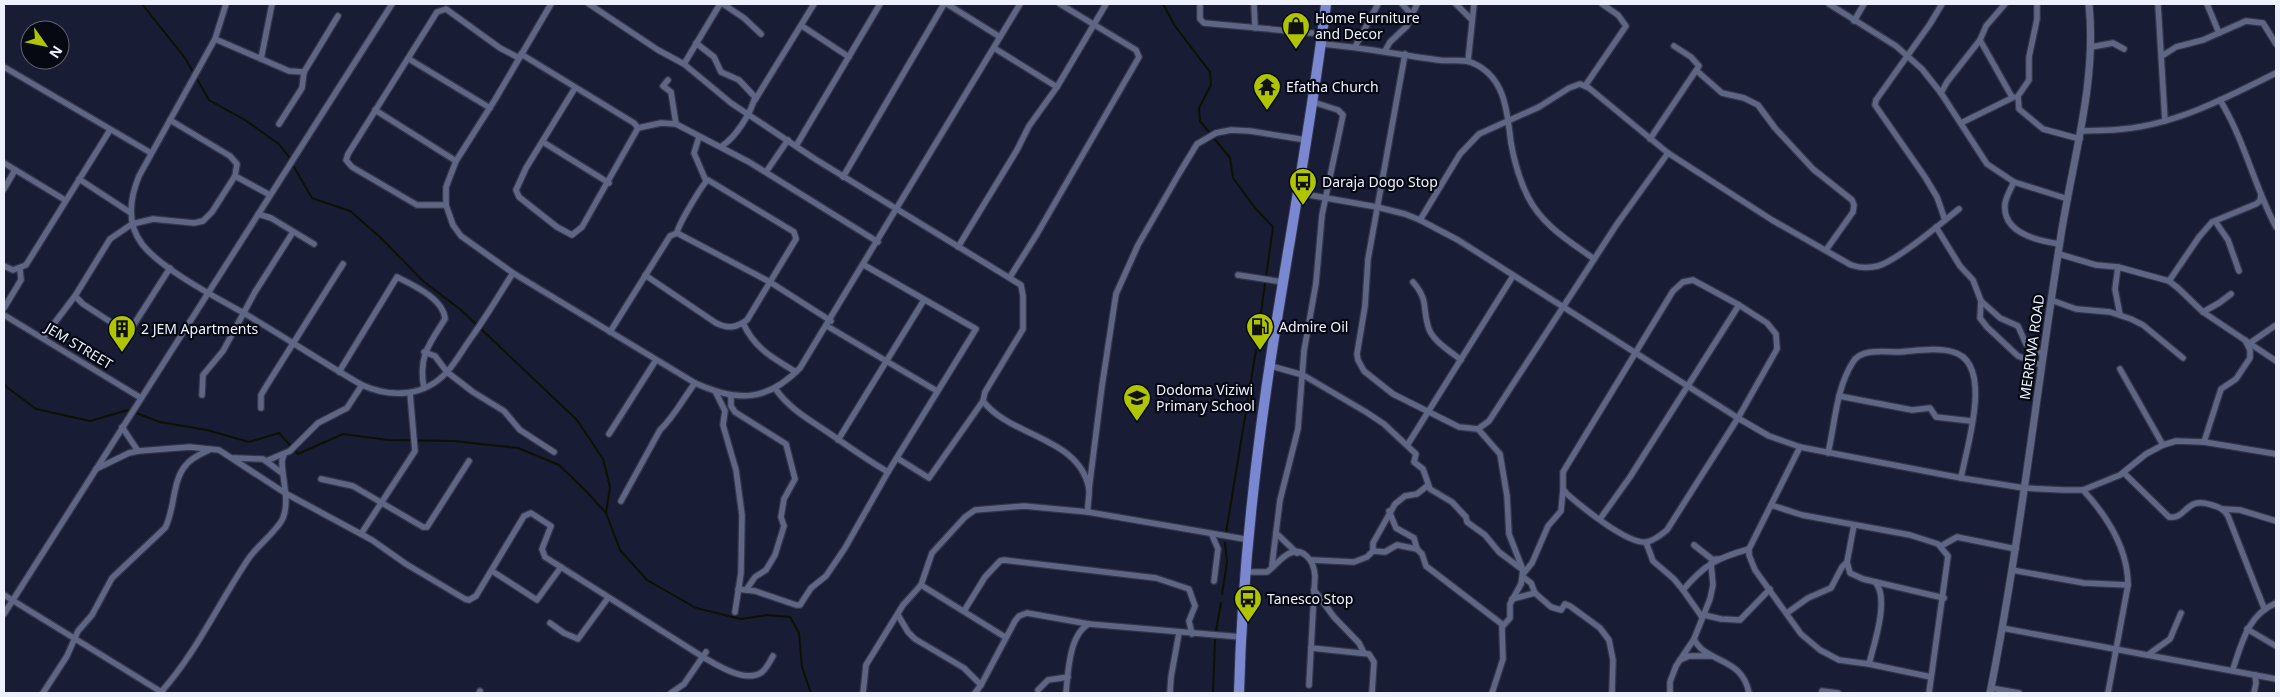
<svg xmlns="http://www.w3.org/2000/svg" width="2280" height="697" font-family="'Noto Sans',sans-serif">
  <style>
    .lines { fill: none; stroke-linecap: round; stroke-linejoin: round }
    .stream { stroke: #0d1100; stroke-width: 2 }
    .minor-casing { stroke: #333549; stroke-width: 8 }
    .tertiary-casing { stroke: #333549; stroke-width: 9 }
    .trunk-casing { stroke: #333549; stroke-width: 12 }
    .minor { stroke: #5f6684; stroke-width: 5.5 }
    .tertiary { stroke: #5f6684; stroke-width: 7 }
    .trunk { stroke: #7a88d2; stroke-width: 10 }
    .labels { text-anchor: middle; stroke-width: 4.5; stroke-linejoin: round; paint-order: stroke }
    .poi-label { font-size: 14px; fill: #edf1fe; stroke: #060812; text-anchor: start }
    .street-label { font-size: 14px; fill: #edf1fe; stroke: #060812 }
  </style>
  <rect width="100%" height="100%" fill="#181c35"/>
  <g class="lines">
    <!-- stream -->
    <g class="stream">
      <polyline points="142,4 185,58 209,100 245,120 279,144 289,157"/>
      <polyline points="1163,4 1175,26 1210,72 1211,85 1199,108 1200,121 1230,158 1233,178 1255,208 1273,227 1257,341"/>
      <polyline points="2273,4 2276,8"/>
      <polyline points="294,167 312,198 350,211 380,237 423,281 461,310 477,325"/>
      <polyline points="480,328 577,420 603,459 610,487 606,513"/>
      <polyline points="4,385 36,409 90,421 128,410"/>
      <polyline points="136,413 160,422 207,430 249,442 279,433 298,454 343,434 388,440 454,441 518,448 559,465 585,490 606,513 620,550 647,580 696,608 741,619 767,615 790,617 799,633 802,667 811,693"/>
      <polyline points="1226,533 1256,350"/>
      <polyline points="1222,594 1227,562 1225,543"/>
      <polyline points="1216,631 1221,603"/>
      <polyline points="1213,693 1215,640"/>
    </g>
    <defs>
      <g id="minor">
        <path d="M226,4L215,39L139,176C130,198 126,223 142,244C160,268 215,297 242,312C283,336 322,362 362,385C391,398 424,397 447,372C456,362 463,349 471,338C486,317 499,295 513,273"/>
        <path d="M551,4L496,98L456,161L446,187V205L453,225L461,236L513,273L695,383C737,402 767,402 800,368L1020,4"/>
        <path d="M589,4L658,50L684,64L731,103L815,159L1021,285L1023,296V329L985,392L983,401C1010,437 1080,437 1089,489C1090,496 1087,504 1088,512"/>
        <polyline points="723,4 744,18 761,34"/>
        <polyline points="947,4 1000,37"/>
        <polyline points="1200,4 1200,19 1204,23 1322,34"/>
        <polyline points="1254,4 1255,28"/>
        <polyline points="1402,4 1412,15"/>
        <polyline points="1456,4 1472,20"/>
        <polyline points="1829,4 1896,46 1922,69 1941,93 1987,164 2014,182 2068,199"/>
        <polyline points="1942,4 1930,24 1876,100 1875,105 1925,177 1937,197 1945,220"/>
        <polyline points="2037,4 2037,19 2029,57 2029,80 2018,96 2019,109 2043,129 2080,139"/>
        <polyline points="2158,4 2165,121"/>
        <polyline points="2207,4 2219,33"/>
        <polyline points="1854,21 1864,4"/>
        <polyline points="802,26 849,57"/>
        <polyline points="215,39 289,71 304,72"/>
        <polyline points="1980,40 2012,97"/>
        <path d="M696,43L714,57L721,72L739,80L755,97C751,113 736,137 722,146"/>
        <path d="M1321,44C1361,47 1399,55 1438,60C1450,62 1464,58 1475,64C1506,79 1507,113 1511,143C1514,160 1520,181 1528,197C1542,225 1569,241 1594,259"/>
        <polyline points="1355,47 1378,4"/>
        <polyline points="2091,47 2113,43 2124,49"/>
        <polyline points="994,48 1057,87"/>
        <polyline points="1385,51 1390,42 1407,26 1417,4"/>
        <polyline points="521,54 634,123 638,128 582,227 572,235 557,227 519,197 516,190 526,168 575,88"/>
        <polyline points="1405,54 1368,259 1365,306 1357,354 1358,360 1364,371 1393,394 1459,427 1478,429 1489,421 1617,224 1668,153"/>
        <polyline points="2162,56 2176,47 2203,40 2246,21 2263,23 2276,44"/>
        <polyline points="261,59 272,4"/>
        <polyline points="409,59 490,108"/>
        <polyline points="1468,61 1474,4"/>
        <polyline points="684,64 720,4"/>
        <polyline points="4,67 151,153"/>
        <polyline points="1697,71 1722,93 1744,98 1758,105 1775,128 1813,169 1852,200 1854,205 1853,212 1826,250"/>
        <polyline points="668,80 663,86 671,92 676,124"/>
        <polyline points="1585,86 1626,26 1618,15 1602,4"/>
        <polyline points="1941,93 1947,82 1980,40 1986,26 2005,4"/>
        <polyline points="755,100 814,4"/>
        <path d="M2220,100C2245,141 2254,186 2276,227"/>
        <polyline points="375,110 456,161"/>
        <polyline points="1961,123 2014,97"/>
        <polyline points="279,124 302,88 304,72 338,16"/>
        <polyline points="638,128 661,123 676,124 749,162 878,242"/>
        <path d="M2081,131C2094,130 2109,131 2123,129C2177,124 2228,97 2276,73"/>
        <polyline points="699,137 694,153 706,181"/>
        <polyline points="1650,139 1699,66 1691,57 1674,46"/>
        <polyline points="543,142 609,183"/>
        <polyline points="796,146 880,4"/>
        <polyline points="4,163 65,200"/>
        <polyline points="766,172 788,140"/>
        <polyline points="235,176 270,195"/>
        <polyline points="843,177 944,4"/>
        <polyline points="79,179 131,213"/>
        <path d="M2014,182C2011,188 2006,197 2005,204C2002,233 2038,241 2060,244"/>
        <polyline points="4,189 15,170"/>
        <polyline points="1298,193 1377,207 1405,214 1420,220 1458,240 1738,418 1769,436 1800,447 1961,478 2024,488 2064,490 2083,490 2120,475 2146,454 2163,445 2176,441 2204,442 2276,454"/>
        <polyline points="446,205 417,205 352,167 346,160 348,154 437,12 446,9 500,48 519,58"/>
        <polyline points="258,214 271,218 314,244"/>
        <path d="M1420,220L1460,154L1479,134L1539,107L1569,88L1580,84L1589,88L1668,153L1772,220L1851,265C1860,268 1869,268 1878,266C1898,260 1941,223 1959,209"/>
        <polyline points="2215,221 2228,240 2239,271"/>
        <polyline points="1936,227 1960,266 1973,280 1981,301 2000,318 2018,326 2026,344 2035,352 2043,353"/>
        <polyline points="958,247 1017,150 1029,126 1057,87 1106,4"/>
        <polyline points="2059,254 2096,265 2118,267 2169,281 2178,288 2203,312 2276,361"/>
        <polyline points="4,266 13,270 26,265 110,130"/>
        <polyline points="2118,267 2115,289 2120,315"/>
        <path d="M645,275L716,323C728,329 736,328 747,320L796,239L794,232L708,180C703,183 678,225 677,233"/>
        <polyline points="1238,275 1283,282"/>
        <polyline points="1010,277 1037,234 1139,57 1136,50 1060,4"/>
        <path d="M1693,280L1739,305L1767,323L1776,334L1777,349L1738,418L1667,530C1661,535 1655,540 1647,542C1628,545 1582,507 1567,494L1563,489V472L1673,291L1683,282Z"/>
        <polyline points="2169,281 2199,237 2212,222 2256,204 2260,201 2261,194"/>
        <path d="M1413,282C1429,301 1422,306 1428,326C1431,340 1450,351 1461,360"/>
        <polyline points="75,296 83,304 126,332 131,329 170,268"/>
        <polyline points="2051,300 2076,309 2110,312 2131,319 2143,325 2183,358"/>
        <polyline points="1981,301 1980,318 1987,327 2018,356 2041,365"/>
        <polyline points="4,308 21,280 20,269"/>
        <polyline points="2203,312 2219,303 2231,294"/>
        <polyline points="4,315 141,398"/>
        <path d="M743,323C755,349 773,358 796,372"/>
        <polyline points="827,326 937,391"/>
        <polyline points="610,332 670,236 677,233 770,282 831,321"/>
        <polyline points="43,338 75,296 110,239 132,224 153,219 194,223 203,221 212,212 235,176 237,164 230,156 170,120"/>
        <polyline points="2250,343 2276,325"/>
        <polyline points="424,352 435,356 447,372 473,392 504,411 520,430 554,452"/>
        <polyline points="1271,366 1303,375 1366,412 1384,424 1416,454 1414,462 1423,469 1430,489 1452,502 1466,517 1467,522 1485,535 1499,552 1523,570"/>
        <polyline points="2120,369 2163,445"/>
        <path d="M339,372L397,277C413,285 444,299 445,319C429,344 418,357 424,388"/>
        <path d="M775,388C788,408 810,420 829,433C849,447 867,460 888,472"/>
        <polyline points="716,393 725,411 723,425 736,470 742,515 741,573 735,612"/>
        <polyline points="202,395 203,375 223,351 255,292 293,232"/>
        <polyline points="731,395 731,406 735,412 786,444 795,479 784,499 781,517 784,526 775,555 766,570 755,577 746,590"/>
        <polyline points="1839,396 1912,410 1930,408 1936,417 1971,421"/>
        <polyline points="261,408 261,395 267,385 343,264"/>
        <polyline points="122,427 138,451"/>
        <polyline points="1478,429 1500,454 1507,496 1509,534 1523,570 1521,584 1510,604 1510,618 1502,627 1503,659 1492,693"/>
        <polyline points="609,434 656,360"/>
        <polyline points="838,440 924,300"/>
        <polyline points="2204,442 2221,389 2236,379 2250,358 2250,350 2245,340"/>
        <polyline points="1408,444 1513,276"/>
        <polyline points="1800,447 1749,549 1749,555 1755,570 1801,634 1820,650 1839,660 1869,664 1931,677"/>
        <path d="M1828,453C1835,424 1836,388 1853,362C1861,348 1885,352 1899,352C1915,351 1937,347 1953,352C1995,363 1966,449 1961,478"/>
        <polyline points="234,458 263,459 282,473"/>
        <polyline points="897,458 929,478 983,401"/>
        <polyline points="266,461 290,451 318,423 347,408 362,385"/>
        <path d="M96,469L129,453L138,451L190,447L219,450L285,493L372,540L406,564L465,599L469,600L476,596L524,516L531,513L551,526L542,549L545,557L703,657C717,665 746,684 762,672C767,668 770,661 773,656"/>
        <path d="M2124,473L2169,517C2187,520 2185,495 2212,505C2219,507 2224,509 2228,516L2264,608"/>
        <polyline points="321,479 353,486 423,527 427,527 469,461"/>
        <polyline points="1089,489 1102,386 1116,294 1138,245 1180,172 1197,144 1216,133 1231,130 1250,131 1306,140"/>
        <path d="M2083,490C2107,516 2128,549 2128,585L2108,693"/>
        <path d="M621,501L660,430C674,417 683,399 695,383"/>
        <polyline points="1771,505 1802,515 1910,535 1938,544 1948,556 1929,693"/>
        <polyline points="2223,509 2240,510 2276,521"/>
        <polyline points="1389,511 1396,528 1414,538 1417,549 1422,554 1426,566 1503,625"/>
        <polyline points="1600,519 1630,477 1739,305"/>
        <polyline points="1854,525 1847,562 1850,573 1863,579 1944,598"/>
        <polyline points="1276,533 1297,553"/>
        <polyline points="361,534 415,451 410,393"/>
        <polyline points="1212,535 1218,549 1214,581"/>
        <path d="M1646,542L1653,561L1674,579L1683,590C1705,564 1717,558 1749,549"/>
        <polyline points="1694,545 1713,560 1717,559"/>
        <polyline points="1941,546 1957,537 2016,549"/>
        <polyline points="1373,551 1373,543 1395,504 1405,496 1417,494 1427,486"/>
        <polyline points="1312,560 1354,562 1367,557 1373,551 1385,552 1397,545 1417,549"/>
        <polyline points="1272,565 1280,500 1298,429 1304,351 1316,283 1322,215 1343,115 1338,110 1313,102"/>
        <polyline points="2012,570 2084,583 2128,585"/>
        <polyline points="492,571 537,600 561,567"/>
        <path d="M1246,572H1267C1273,568 1278,561 1285,556C1302,544 1314,560 1315,576L1309,685"/>
        <polyline points="1523,574 1532,563 1548,526 1561,511 1563,489"/>
        <polyline points="1523,577 1531,583 1535,593"/>
        <polyline points="921,585 1005,637"/>
        <polyline points="738,589 755,591 796,605 800,605 811,588 826,576 845,548 888,472 976,329 864,265"/>
        <polyline points="1314,590 1334,617 1359,643 1364,653"/>
        <polyline points="1683,590 1702,617"/>
        <polyline points="4,595 163,693"/>
        <polyline points="1512,599 1535,593 1551,607 1561,610 1565,604 1570,606 1600,628 1609,640 1613,660 1612,693"/>
        <polyline points="964,611 985,577 1000,561 1004,560 1156,578 1189,589 1195,606 1189,621 1192,634"/>
        <polyline points="1787,613 1808,598 1831,588 1842,567 1847,562"/>
        <polyline points="4,614 392,4"/>
        <polyline points="898,615 908,632 915,639 964,668 981,685"/>
        <polyline points="1704,615 1721,619 1740,620 1770,589"/>
        <polyline points="550,623 564,633 578,639 608,598"/>
        <polyline points="2002,628 2276,679"/>
        <polyline points="2247,629 2276,646"/>
        <path d="M1694,639C1706,664 1742,656 1749,693"/>
        <polyline points="1311,648 1369,654 1374,662 1372,693"/>
        <polyline points="2149,654 2170,639 2181,613"/>
        <polyline points="1680,660 1689,656 1712,656"/>
        <path d="M1869,664C1874,644 1890,598 1875,582"/>
        <path d="M2233,669C2242,642 2248,615 2276,603"/>
        <polyline points="1991,688 2019,693"/>
        <polyline points="1038,690 1048,680 1068,677"/>
        <polyline points="1822,691 1838,693"/>
        <path d="M161,692C197,652 219,602 249,558C258,545 278,530 283,518C290,500 282,479 282,461L284,454"/>
        <path d="M43,693L67,656L78,631L92,615L112,578L165,528C175,510 172,480 186,465C191,458 201,454 209,450"/>
        <polyline points="479,693 480,691"/>
        <polyline points="671,693 684,684 706,652"/>
        <polyline points="863,693 866,665 903,605 921,585 932,553 965,517 975,510 1024,506 1088,512 1250,540"/>
        <polyline points="975,693 981,685 1015,621 1019,616 1027,613 1089,624 1241,637"/>
        <path d="M1066,693C1068,673 1069,634 1089,624"/>
        <polyline points="1170,693 1171,677 1179,633"/>
        <polyline points="1670,693 1670,682 1676,666 1694,639 1710,599 1713,585 1711,563"/>
        <polyline points="2254,693 2256,683 2255,675"/>
      </g>
      <path id="tertiary" d="M1990,693C2020,542 2037,388 2061,235C2073,158 2097,82 2089,4"/>
      <path id="trunk" d="M1239,693C1242,577 1255,459 1273,344C1291,230 1312,118 1326,4"/>
    </defs>
    <!-- minor casing -->
    <use href="#minor" class="minor-casing"/>
    <!-- tertiary casing -->
    <use href="#tertiary" class="tertiary-casing"/>
    <!-- trunk casing -->
    <use href="#trunk" class="trunk-casing"/>
    <!-- minor -->
    <use href="#minor" class="minor"/>
    <!-- tertiary -->
    <use href="#tertiary" class="tertiary"/>
    <!-- trunk -->
    <use href="#trunk" class="trunk"/>
  </g>
  <!-- icons -->
  <defs>
    <symbol id="shop-pin" viewBox="-11 -11 22 30"><path d="M0 17L-7.5 6A9.5 9.5 0 1 1 7.5 6Z" fill="#b0c501" stroke="#060812"/><path d="M-5-2.5h2.3a2.7 3.5 0 0 1 5.4 0H5L5.5 6h-11ZM-1.5-2.5h3a1.5 2.3 0 0 0-3 0Z" fill="#111"/></symbol>
    <symbol id="temple-pin" viewBox="-11 -11 22 30"><path d="M0 17L-7.5 6A9.5 9.5 0 1 1 7.5 6Z" fill="#b0c501" stroke="#060812"/><path d="M0-6L5-2H3V0L6.5 2.5H4V6H1.5V3h-3V6H-4V2.5H-6.5L-3 0V-2H-5Z" fill="#111"/></symbol>
    <symbol id="bus-pin" viewBox="-11 -11 22 30"><path d="M0 17L-7.5 6A9.5 9.5 0 1 1 7.5 6Z" fill="#b0c501" stroke="#060812"/><path d="M-5-6H5V4H4V6H2V4H-2V6H-4V4H-5ZM-3.5-4V0h7V-4ZM-3.5 1.2v1.5H-2V1.2ZM2 1.2v1.5H3.5V1.2Z" fill="#111"/></symbol>
    <symbol id="fuel-pin" viewBox="-11 -11 22 30"><path d="M0 17L-7.5 6A9.5 9.5 0 1 1 7.5 6Z" fill="#b0c501" stroke="#060812"/><path d="M-5.5-6h7V0h2V4h1.3V-2.5L3-4.5l.8-.8L6-3V5H2.5V1h-1V6h-7ZM-4.2-4.7v3.2H.2V-4.7Z" fill="#111"/></symbol>
    <symbol id="building-pin" viewBox="-11 -11 22 30"><path d="M0 17L-7.5 6A9.5 9.5 0 1 1 7.5 6Z" fill="#b0c501" stroke="#060812"/><path d="M-4-6H4V6H1V3H-1V6H-4ZM-2.5-4.3h1.7v1.8h-1.7ZM.8-4.3h1.7v1.8H.8ZM-2.5-1h1.7V.8h-1.7ZM.8-1h1.7V.8H.8Z" fill="#111"/></symbol>
    <symbol id="school-pin" viewBox="-11 -11 22 30"><path d="M0 17L-7.5 6A9.5 9.5 0 1 1 7.5 6Z" fill="#b0c501" stroke="#060812"/><path d="M0-5L7-2L0 1L-7-2ZM-4 1L0 2.5L4 1V4Q0 6-4 4Z" fill="#111"/></symbol>
  </defs>
  <g fill-rule="evenodd">
    <use href="#shop-pin" x="1280" y="10" width="32" height="43"/>
    <use href="#temple-pin" x="1251" y="71" width="32" height="43"/>
    <use href="#bus-pin" x="1287" y="166" width="32" height="43"/>
    <use href="#fuel-pin" x="1244" y="311" width="32" height="43"/>
    <use href="#building-pin" x="106" y="313" width="32" height="43"/>
    <use href="#school-pin" x="1121" y="382" width="32" height="43"/>
    <use href="#bus-pin" x="1232" y="583" width="32" height="43"/>
  </g>
  <g class="labels">
    <!-- poi labels -->
    <g class="poi-label">
      <text x="1315" y="23">Home Furniture<tspan x="1315" dy="16">and Decor</tspan></text>
      <text x="1286" y="92">Efatha Church</text>
      <text x="1322" y="187">Daraja Dogo Stop</text>
      <text x="1279" y="332">Admire Oil</text>
      <text x="141" y="334">2 JEM Apartments</text>
      <text x="1156" y="395">Dodoma Viziwi<tspan x="1156" dy="16">Primary School</tspan></text>
      <text x="1267" y="604">Tanesco Stop</text>
    </g>
    <!-- street labels -->
    <g class="street-label">
      <text transform="translate(79 346) rotate(31)" y="5">JEM STREET</text>
      <text transform="translate(2032 347) rotate(-82)" y="5">MERRIWA ROAD</text>
    </g>
  </g>
  <!-- border -->
  <rect width="2280" height="697" fill="none" stroke="#edf1fe" stroke-width="10"/>
  <!-- north arrow -->
  <g transform="translate(45 45) rotate(123)"><circle r="24" fill="#060812" stroke="#626570"/>
  <path d="M0-4L9 19L0 12L-9 19Z" fill="#b0c501"/>
  <text y="-8" font-size="14" font-weight="bold" text-anchor="middle" fill="#edf1fe">N</text>
  </g>
</svg>
